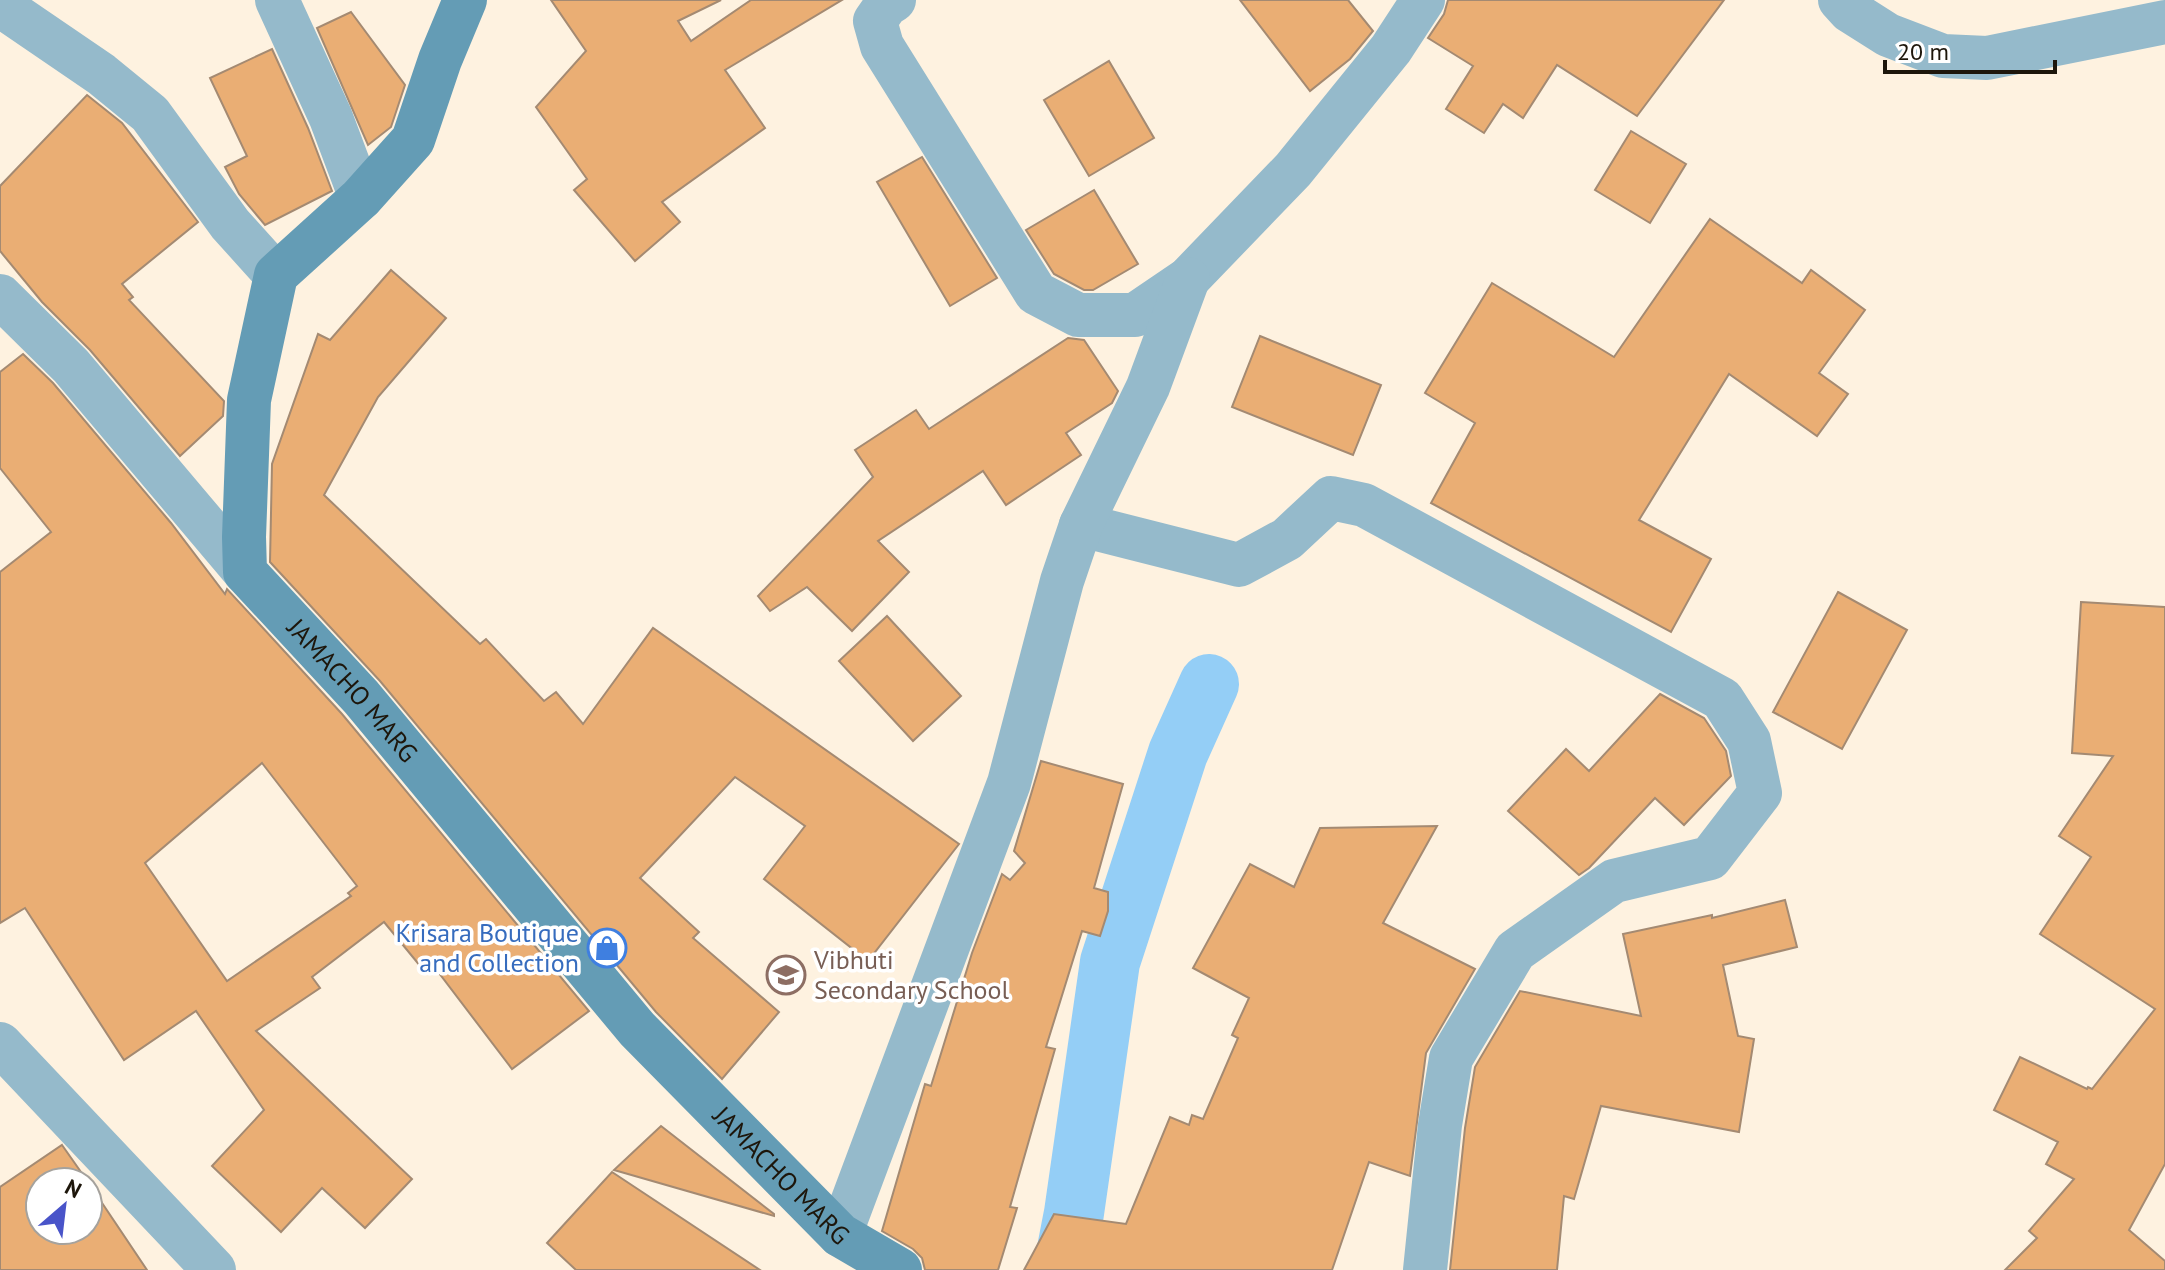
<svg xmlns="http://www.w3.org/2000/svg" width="2165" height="1270" font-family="'PT Sans',sans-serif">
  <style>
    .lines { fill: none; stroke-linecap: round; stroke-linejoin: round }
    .canal { stroke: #94cef6; stroke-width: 60 }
    .building { fill: #eaae74; stroke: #a48a72; stroke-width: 2; fill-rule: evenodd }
    .street { stroke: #95bacb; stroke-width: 44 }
    .secondary { stroke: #649cb5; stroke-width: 44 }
    .labels { text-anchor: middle; stroke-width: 7; stroke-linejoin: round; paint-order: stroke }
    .street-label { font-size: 26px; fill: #1d160b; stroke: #fff }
    .shop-label { font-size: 26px; fill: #366cbe; stroke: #fff; text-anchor: end }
    .education-label { font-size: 26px; fill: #785e54; stroke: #fff; text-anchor: start }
  </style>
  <rect width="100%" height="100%" fill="#fef2e0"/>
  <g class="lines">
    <!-- canal -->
    <polyline class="canal" points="1063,1270 1074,1213 1110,962 1178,753 1209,684"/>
  </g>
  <!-- building -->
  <g class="building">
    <polygon points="551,0 721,0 678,21 691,41 751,0 842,0 725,70 765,128 662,202 680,222 635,261 574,190 587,179 536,107 586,51"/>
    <polygon points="1240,0 1348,0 1373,31 1350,59 1310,91"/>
    <polygon points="1448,0 1724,0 1637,116 1557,65 1523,118 1503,104 1484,133 1446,109 1473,66 1428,38 1444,14"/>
    <polygon points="351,12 405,85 391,127 368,145 317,28"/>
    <polygon points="272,49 308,128 332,191 265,225 239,194 225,167 247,156 210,78"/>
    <polygon points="1109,61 1154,138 1089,176 1044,100"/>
    <polygon points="87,95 122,123 198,222 122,284 133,297 129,300 224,401 223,416 180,456 90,350 42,302 0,251 0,186"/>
    <polygon points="1631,131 1686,164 1650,223 1595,190"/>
    <polygon points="922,157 997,278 950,306 877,182"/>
    <polygon points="1094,190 1138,264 1093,290 1084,290 1054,274 1026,230"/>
    <polygon points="1710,219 1802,283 1811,270 1865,310 1819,373 1848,394 1817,436 1729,374 1639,520 1711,559 1671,632 1431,503 1475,423 1425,393 1492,283 1614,357"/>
    <polygon points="391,270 446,318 378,397 324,495 480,644 486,639 544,701 556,692 583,724 653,628 959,844 868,961 764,879 805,826 735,777 640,878 699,932 693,938 779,1012 722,1079 656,1012 380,681 270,562 272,464 318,334 330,340"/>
    <polygon points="1260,336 1381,385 1353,455 1232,407"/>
    <polygon points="1068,338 1084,340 1118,391 1112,403 1066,433 1081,455 1006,505 983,471 878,541 909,572 852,631 807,587 770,611 758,596 873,477 855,450 916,410 929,429"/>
    <path d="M23,354L53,383L171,523L225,594L227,589L342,714L589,1011L512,1069L429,960L421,967L384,922L312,977L320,988L256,1031L412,1179L365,1228L322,1188L281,1232L212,1166L264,1110L196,1011L124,1060L25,908L0,923V572L51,532L0,468V372ZM262,763L357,886L348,893L351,896L227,981L145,863Z"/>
    <polygon points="1838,592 1907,630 1842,749 1773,712"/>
    <polygon points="2081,602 2165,607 2165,1164 2129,1230 2165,1261 2165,1270 2005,1270 2037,1238 2029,1231 2074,1179 2046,1164 2058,1142 1994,1110 2020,1057 2087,1089 2088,1087 2092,1089 2155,1009 2040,934 2091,857 2059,836 2113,756 2072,753"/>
    <polygon points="887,616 961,696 913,741 839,661"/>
    <polygon points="1660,694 1704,718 1726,751 1731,776 1684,825 1655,798 1589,868 1579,875 1508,811 1566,749 1589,771"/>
    <polygon points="1041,761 1123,784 1094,888 1108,892 1108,911 1100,936 1082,931 1046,1047 1055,1049 1010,1207 1017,1208 998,1270 925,1270 922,1258 913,1249 882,1231 925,1084 931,1086 972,953 1002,874 1010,880 1025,863 1014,851"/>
    <polygon points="1437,826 1383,923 1475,969 1426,1053 1410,1176 1369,1162 1332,1270 1024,1270 1054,1214 1126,1224 1170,1117 1189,1125 1192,1115 1203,1119 1238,1038 1232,1035 1249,998 1193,968 1250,864 1294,887 1320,828"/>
    <polygon points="1785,900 1797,947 1723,965 1738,1036 1754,1039 1739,1132 1601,1106 1574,1199 1564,1196 1557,1270 1450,1270 1465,1128 1475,1067 1520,991 1641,1016 1623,934 1712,915 1712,918"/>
    <polygon points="661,1126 774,1214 774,1216 614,1170"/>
    <polygon points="62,1145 88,1182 40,1182 40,1230 88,1230 88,1182 147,1270 0,1270 0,1187"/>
    <polygon points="612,1172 760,1270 576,1270 547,1243"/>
  </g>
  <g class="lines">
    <!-- street -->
    <g class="street">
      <polyline points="277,0 331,118 361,198"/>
      <polyline points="894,0 886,5 875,21 882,46 1036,293 1078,315 1135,315 1188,279 1293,170 1391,49 1423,0"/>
      <polyline points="1840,0 1850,11 1888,35 1943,56 1987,58 2165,22"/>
      <polyline points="0,5 101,74 150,114 230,224 276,275"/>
      <polyline points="0,296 71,366 245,572"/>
      <polyline points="1081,525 1239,565 1287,539 1331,498 1364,505 1722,699 1749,741 1760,793 1710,858 1614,881 1515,951 1451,1058 1440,1125 1425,1270"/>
      <polyline points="0,1044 214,1270"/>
      <polyline points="840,1235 1009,783 1062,581 1081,525 1148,387 1188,279"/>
    </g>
    <!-- secondary -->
    <path class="secondary" id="s1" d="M465,0L440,60L413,140L361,198L276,275L249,400L244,537L245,572L361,697L637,1029L840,1235L900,1270"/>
  </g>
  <!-- icons -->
  <defs>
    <symbol id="shop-ring" viewBox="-11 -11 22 22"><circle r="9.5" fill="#fff" stroke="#3f7fe0" stroke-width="1.5"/><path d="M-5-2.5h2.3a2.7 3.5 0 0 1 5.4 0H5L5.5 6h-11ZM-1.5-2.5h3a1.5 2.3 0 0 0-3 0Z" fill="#3f7fe0"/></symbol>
    <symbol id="school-ring" viewBox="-11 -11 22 22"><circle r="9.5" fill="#fff" stroke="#8d6e63" stroke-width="1.5"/><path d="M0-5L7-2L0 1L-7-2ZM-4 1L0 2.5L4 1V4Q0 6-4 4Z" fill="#8d6e63"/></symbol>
  </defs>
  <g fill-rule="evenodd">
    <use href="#shop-ring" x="585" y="926" width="44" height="44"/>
    <use href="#school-ring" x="764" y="953" width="44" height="44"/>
  </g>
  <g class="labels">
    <!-- street labels -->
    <g class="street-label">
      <text dy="9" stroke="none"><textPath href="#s1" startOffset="802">JAMACHO MARG</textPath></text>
      <text dy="9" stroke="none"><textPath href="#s1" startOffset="1450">JAMACHO MARG</textPath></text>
    </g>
    <!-- shop labels -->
    <g class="shop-label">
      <text x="579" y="942">Krisara Boutique<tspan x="579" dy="30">and Collection</tspan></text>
    </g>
    <!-- education labels -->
    <g class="education-label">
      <text x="814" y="969">Vibhuti<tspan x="814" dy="30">Secondary School</tspan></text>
    </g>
  </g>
  <!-- north arrow -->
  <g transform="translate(64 1206) rotate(28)"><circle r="38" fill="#ffffff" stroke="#a5a29d" stroke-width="2"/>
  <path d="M0-6L14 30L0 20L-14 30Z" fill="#4954c9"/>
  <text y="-12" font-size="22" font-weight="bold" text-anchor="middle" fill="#1d160b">N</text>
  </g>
  <!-- scale -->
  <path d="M1885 60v12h170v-12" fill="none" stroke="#1d160b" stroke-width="4"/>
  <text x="1897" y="60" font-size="24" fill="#1d160b" stroke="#ffffff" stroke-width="6" paint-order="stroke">20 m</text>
</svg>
